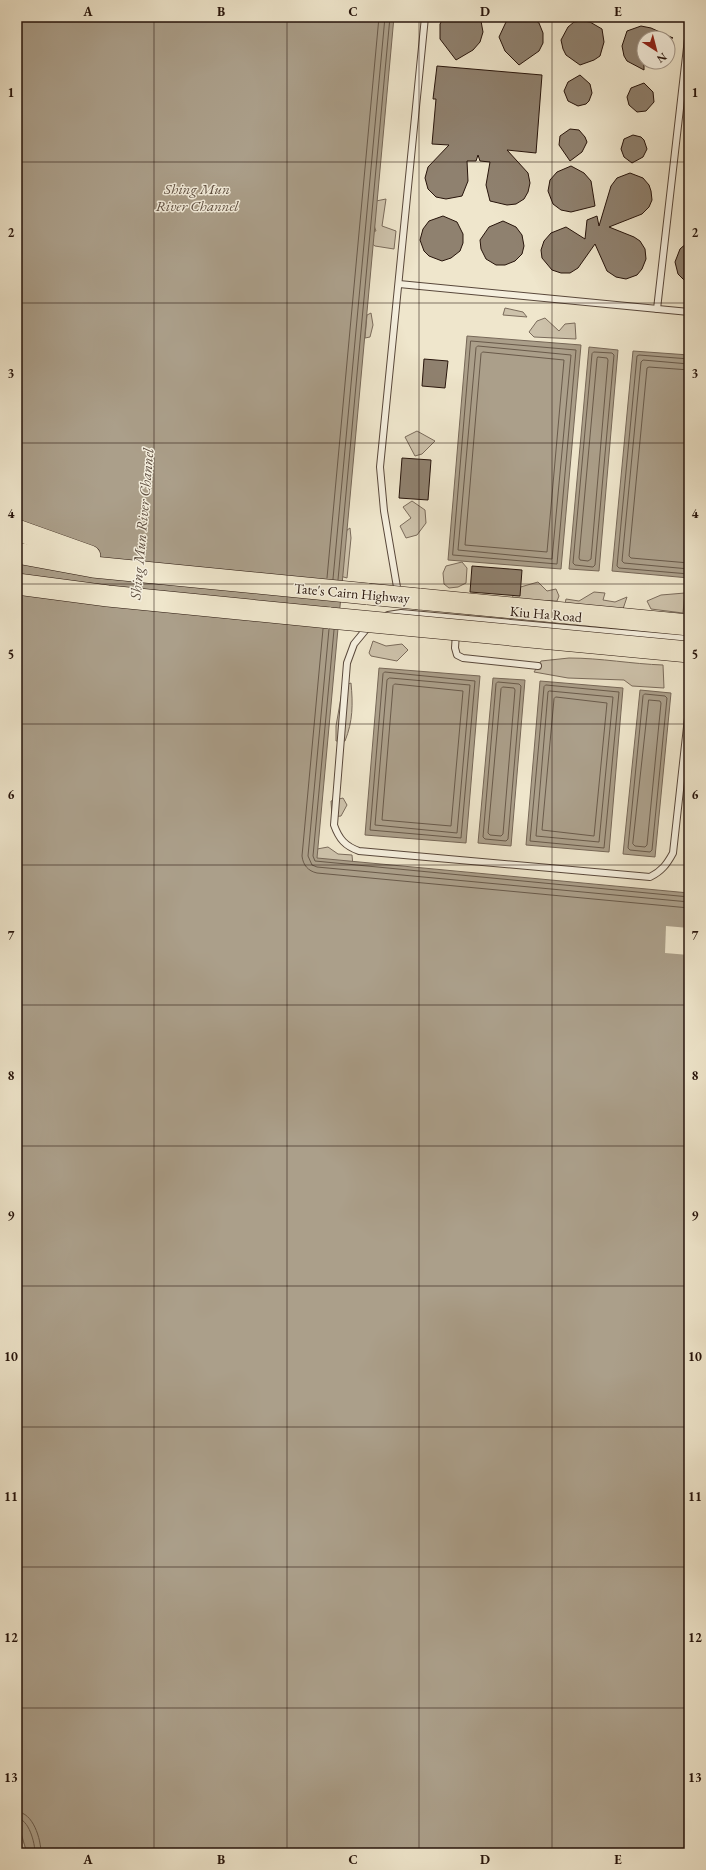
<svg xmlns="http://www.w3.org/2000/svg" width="706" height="1870" font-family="'EB Garamond',serif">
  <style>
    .green { fill: #cdc2ab; stroke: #7a6b5b }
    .water { fill: #ab9f8a; stroke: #766757 }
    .pier { fill: #efe6cc }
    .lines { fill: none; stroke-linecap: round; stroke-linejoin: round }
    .shore { stroke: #695a4a; stroke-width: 1 }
    .building { fill: #8f816f; stroke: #27140b }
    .service-casing { stroke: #59483b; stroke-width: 8 }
    .motorway-casing { stroke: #27140b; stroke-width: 22 }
    .path { stroke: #27140b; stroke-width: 2.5; stroke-dasharray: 3 2; stroke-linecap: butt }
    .service { stroke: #f5efde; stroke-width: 6 }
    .motorway { stroke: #efe6cc; stroke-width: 21 }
    .motorway-bridge-casing { stroke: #27140b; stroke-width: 22; stroke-linecap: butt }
    .motorway-bridge { stroke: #efe6cc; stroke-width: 21 }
    .grid { fill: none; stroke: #27140b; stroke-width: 1; stroke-opacity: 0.55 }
    .labels { text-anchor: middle; stroke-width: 3; stroke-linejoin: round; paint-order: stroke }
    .street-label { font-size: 14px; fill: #27140b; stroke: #f5efde }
    .water-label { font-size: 15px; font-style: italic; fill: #5c4c3e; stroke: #f5efde }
    .neatline { fill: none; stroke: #27140b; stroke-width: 1.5 }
    .grid-label { font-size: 13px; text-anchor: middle; font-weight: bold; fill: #27140b }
  </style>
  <rect width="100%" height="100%" fill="#efe6cc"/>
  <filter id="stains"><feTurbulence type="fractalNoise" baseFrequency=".005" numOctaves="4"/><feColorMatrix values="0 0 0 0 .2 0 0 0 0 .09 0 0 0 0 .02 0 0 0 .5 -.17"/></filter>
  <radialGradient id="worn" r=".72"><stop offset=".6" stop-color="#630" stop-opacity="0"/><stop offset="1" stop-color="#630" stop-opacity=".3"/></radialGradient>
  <!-- green -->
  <g class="green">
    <polygon points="386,199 382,226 396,231 394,249 375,246 366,239 367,232 376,231 369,212 371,202"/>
    <polygon points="505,308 523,312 527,317 503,315"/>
    <polygon points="371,313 373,325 370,337 365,338 367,315"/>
    <polygon points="545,318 559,331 565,324 575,323 576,339 534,337 529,332 537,321"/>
    <polygon points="417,431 435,441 422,454 415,456 405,437"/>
    <polygon points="412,501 425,510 426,523 417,535 406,538 400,526 411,518 403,507"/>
    <polygon points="350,528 351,538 347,578 333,574 347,530"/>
    <polygon points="462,562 467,568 466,583 458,587 449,588 444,584 443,573 446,566"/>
    <polygon points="538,582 547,591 556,589 559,596 557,601 515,600 512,598 517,588"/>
    <polygon points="594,592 605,593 603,600 615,602 627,597 623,609 565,604 566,599 579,601"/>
    <polygon points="685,593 683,613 651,609 647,601 661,595"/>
    <polygon points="373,641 386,646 402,644 408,650 397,661 371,656 369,653"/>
    <path d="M569,658C601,658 632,664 663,665L664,688L632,686L624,680L568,678L534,672L541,661Z"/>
    <path d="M351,683C353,704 353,721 345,741H336V726L343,686Z"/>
    <polygon points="343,798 347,805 341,816 332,817 331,801"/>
    <polygon points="328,847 338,854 352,855 353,866 307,862 317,849"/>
    <polygon points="17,1820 27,1853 17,1853"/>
  </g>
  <!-- water -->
  <g class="water">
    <polygon points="17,17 394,17 317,858 689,893 689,1853 27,1853 17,1820"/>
    <polygon points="467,336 581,345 561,569 448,560"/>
    <polygon points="589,347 618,350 599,571 569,569"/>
    <polygon points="633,351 689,355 689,578 612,571"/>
    <polygon points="379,668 480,676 466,843 365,835"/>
    <polygon points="493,678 525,680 511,846 478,843"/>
    <polygon points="540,681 623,688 609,852 526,845"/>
    <polygon points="640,690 671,693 655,857 623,854"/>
  </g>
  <!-- pier -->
  <polygon class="pier" points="666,926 689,928 689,955 665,953"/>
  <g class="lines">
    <!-- shore -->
    <g class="shore">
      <polygon points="471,341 576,350 557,564 453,555"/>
      <polygon points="478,346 571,355 552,559 458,550 476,348"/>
      <polygon points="483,352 564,360 547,552 465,545 481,354"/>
      <polygon points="594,352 612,353 614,355 595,565 593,567 575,565 573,563 592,354"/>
      <polygon points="598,357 607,358 608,360 591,559 588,561 580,560 579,558 597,359"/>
      <polyline points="689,359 639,355 637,356 617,566 619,568 689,574"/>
      <polyline points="689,364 643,360 641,362 622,561 624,563 689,569"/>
      <polyline points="689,370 649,367 647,368 629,556 631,558 689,563"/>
      <polyline points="327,578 379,17"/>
      <polyline points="333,579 385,17"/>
      <polyline points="338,580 390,17"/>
      <path d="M323,629L302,856C303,865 308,871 317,873L689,908"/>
      <polyline points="329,629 308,856 312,865 317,867 689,902"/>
      <polyline points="334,630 313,856 315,861 689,897"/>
      <polygon points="385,672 475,681 461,838 370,830 383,674"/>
      <polygon points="390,678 470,685 457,833 375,825 387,680"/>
      <polygon points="498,682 519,684 521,686 508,839 506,841 485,839 483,837 496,684"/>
      <polygon points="395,684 463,691 451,826 382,820 393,686"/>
      <polygon points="546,685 619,692 604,848 530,841 544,687"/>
      <polygon points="503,687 514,688 515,690 503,834 501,836 490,835 488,833 501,689"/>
      <polygon points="550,691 613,697 599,842 536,836 548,692"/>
      <polygon points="645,694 665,696 667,698 652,850 650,852 630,850 628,848 643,696"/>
      <polygon points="556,697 607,703 594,836 542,830 554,699"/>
      <polygon points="649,700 660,701 661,703 647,845 645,847 635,846 633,844"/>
      <path d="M17,1812C33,1812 41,1839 41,1853"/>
      <path d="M17,1818C29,1819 35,1843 35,1853"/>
    </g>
  </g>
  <!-- building -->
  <g class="building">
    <polygon points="444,17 477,17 481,21 483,32 480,42 473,50 456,60 440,39 440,24"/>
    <polygon points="514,17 530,17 539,23 543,33 543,43 539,51 519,65 505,51 499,37 506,22"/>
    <polygon points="583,21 590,22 602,29 604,42 600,56 594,60 580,65 566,55 563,49 561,40 568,27 574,22"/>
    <polygon points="641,26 651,28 673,38 644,38 644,70 627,61 624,56 622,46 627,31"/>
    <polygon points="437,66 542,75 536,153 507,150 528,173 530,183 528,192 524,199 516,204 507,205 490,201 486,185 490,162 480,161 478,155 476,161 467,161 468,181 462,196 446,199 436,197 428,189 425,178 428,167 449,145 432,144 436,99 433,99"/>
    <polygon points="580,75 590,84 592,93 589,101 586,104 578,106 568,101 564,91 568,82"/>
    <polygon points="644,83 653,92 654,102 646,111 637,112 629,105 627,97 631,88"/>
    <polygon points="570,129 579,130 585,137 587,142 582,152 570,161 559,145 560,136"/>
    <polygon points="633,135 641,137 644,140 647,149 643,157 632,163 624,157 621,149 624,139"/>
    <polygon points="571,166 584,173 591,181 595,206 571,212 561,210 553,204 548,191 550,180 557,172"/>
    <polygon points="630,173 643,178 649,185 651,191 652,200 649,207 642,214 609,227 634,237 640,241 645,249 646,259 642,269 637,275 626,279 616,277 607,271 595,244 578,268 570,273 561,273 552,270 542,258 541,250 544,241 551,233 566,227 585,239 587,220 597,216 599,226 611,186 617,178"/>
    <polygon points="443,216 457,222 463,234 463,243 460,251 451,258 442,261 429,256 424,251 420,240 423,229 429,221"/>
    <polygon points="503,221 516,227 522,235 524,246 522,254 515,261 505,265 496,265 486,259 481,249 480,240 489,227"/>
    <polygon points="689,241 689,285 678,274 675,262 680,249"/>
    <polygon points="424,359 448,361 445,388 422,386"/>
    <polygon points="402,458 431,460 428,500 399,498"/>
    <polygon points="472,566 522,570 520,596 470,592"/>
  </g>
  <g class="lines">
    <defs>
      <g id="service">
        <polyline points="399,284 689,312"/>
        <polyline points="657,309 689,30"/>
        <polyline points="398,593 384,511 380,467 425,17"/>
        <polyline points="388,615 401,613 689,639"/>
        <path d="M368,627L354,644L347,663L334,825C339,839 345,846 359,851L650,877C662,871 667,864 673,853L689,709"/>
        <polyline points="456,633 455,648 457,655 463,658 538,666"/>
      </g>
      <g id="motorway">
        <polyline points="17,530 90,556"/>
        <polyline points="17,553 93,567 368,594"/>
        <polyline points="17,584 108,596 330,618"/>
        <polyline points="419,599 689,625"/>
      </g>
    </defs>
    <!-- service casing -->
    <use href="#service" class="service-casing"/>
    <!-- motorway casing -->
    <use href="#motorway" class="motorway-casing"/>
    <!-- path -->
    <polyline class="path" points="17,1850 18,1853"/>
    <!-- service -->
    <use href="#service" class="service"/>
    <!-- motorway -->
    <use href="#motorway" class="motorway"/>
    <defs>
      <g id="motorway-bridge">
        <polyline points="368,594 419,599"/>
        <polyline points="330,618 689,652"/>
      </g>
    </defs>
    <!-- motorway-bridge casing -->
    <use href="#motorway-bridge" class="motorway-bridge-casing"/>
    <!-- motorway-bridge -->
    <use href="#motorway-bridge" class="motorway-bridge"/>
  </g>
  <!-- grid -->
  <path class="grid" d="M154,17V1853M287,17V1853M419,17V1853M552,17V1853M17,162H689M17,303H689M17,443H689M17,584H689M17,724H689M17,865H689M17,1005H689M17,1146H689M17,1286H689M17,1427H689M17,1567H689M17,1708H689"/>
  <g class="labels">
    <!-- street labels -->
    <g class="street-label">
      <text transform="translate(352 593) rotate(5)" y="5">Tate's Cairn Highway</text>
      <text transform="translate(546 614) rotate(5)" y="5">Kiu Ha Road</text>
    </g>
    <!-- water labels -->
    <g class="water-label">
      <text x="197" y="194">Shing Mun<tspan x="197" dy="17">River Channel</tspan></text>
      <text transform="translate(142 524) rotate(-85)" y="5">Shing Mun River Channel</text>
    </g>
  </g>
  <!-- margin -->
  <rect width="706" height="1870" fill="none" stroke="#efe6cc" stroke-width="44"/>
  <!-- north arrow -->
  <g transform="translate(656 50) rotate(144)"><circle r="19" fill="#f5efde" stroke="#a3978a"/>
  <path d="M0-3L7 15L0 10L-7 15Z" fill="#8f2418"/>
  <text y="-6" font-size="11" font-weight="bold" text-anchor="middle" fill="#27140b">N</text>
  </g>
  <rect x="22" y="22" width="662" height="1826" class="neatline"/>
  <g class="grid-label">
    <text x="88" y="16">A</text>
    <text x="221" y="16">B</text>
    <text x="353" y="16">C</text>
    <text x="485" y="16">D</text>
    <text x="618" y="16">E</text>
    <text x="11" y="97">1</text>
    <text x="695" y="97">1</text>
    <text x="11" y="237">2</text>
    <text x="695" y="237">2</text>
    <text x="11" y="378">3</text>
    <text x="695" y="378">3</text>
    <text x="11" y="518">4</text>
    <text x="695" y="518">4</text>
    <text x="11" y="659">5</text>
    <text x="695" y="659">5</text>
    <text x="11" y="799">6</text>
    <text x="695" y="799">6</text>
    <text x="11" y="940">7</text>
    <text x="695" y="940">7</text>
    <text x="11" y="1080">8</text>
    <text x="695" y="1080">8</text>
    <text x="11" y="1220">9</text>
    <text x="695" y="1220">9</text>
    <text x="11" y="1361">10</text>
    <text x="695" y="1361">10</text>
    <text x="11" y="1501">11</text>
    <text x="695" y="1501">11</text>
    <text x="11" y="1642">12</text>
    <text x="695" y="1642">12</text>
    <text x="11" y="1782">13</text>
    <text x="695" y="1782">13</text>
    <text x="88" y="1864">A</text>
    <text x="221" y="1864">B</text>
    <text x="353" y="1864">C</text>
    <text x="485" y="1864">D</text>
    <text x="618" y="1864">E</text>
  </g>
  <rect width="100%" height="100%" filter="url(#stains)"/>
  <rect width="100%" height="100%" fill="url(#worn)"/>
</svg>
